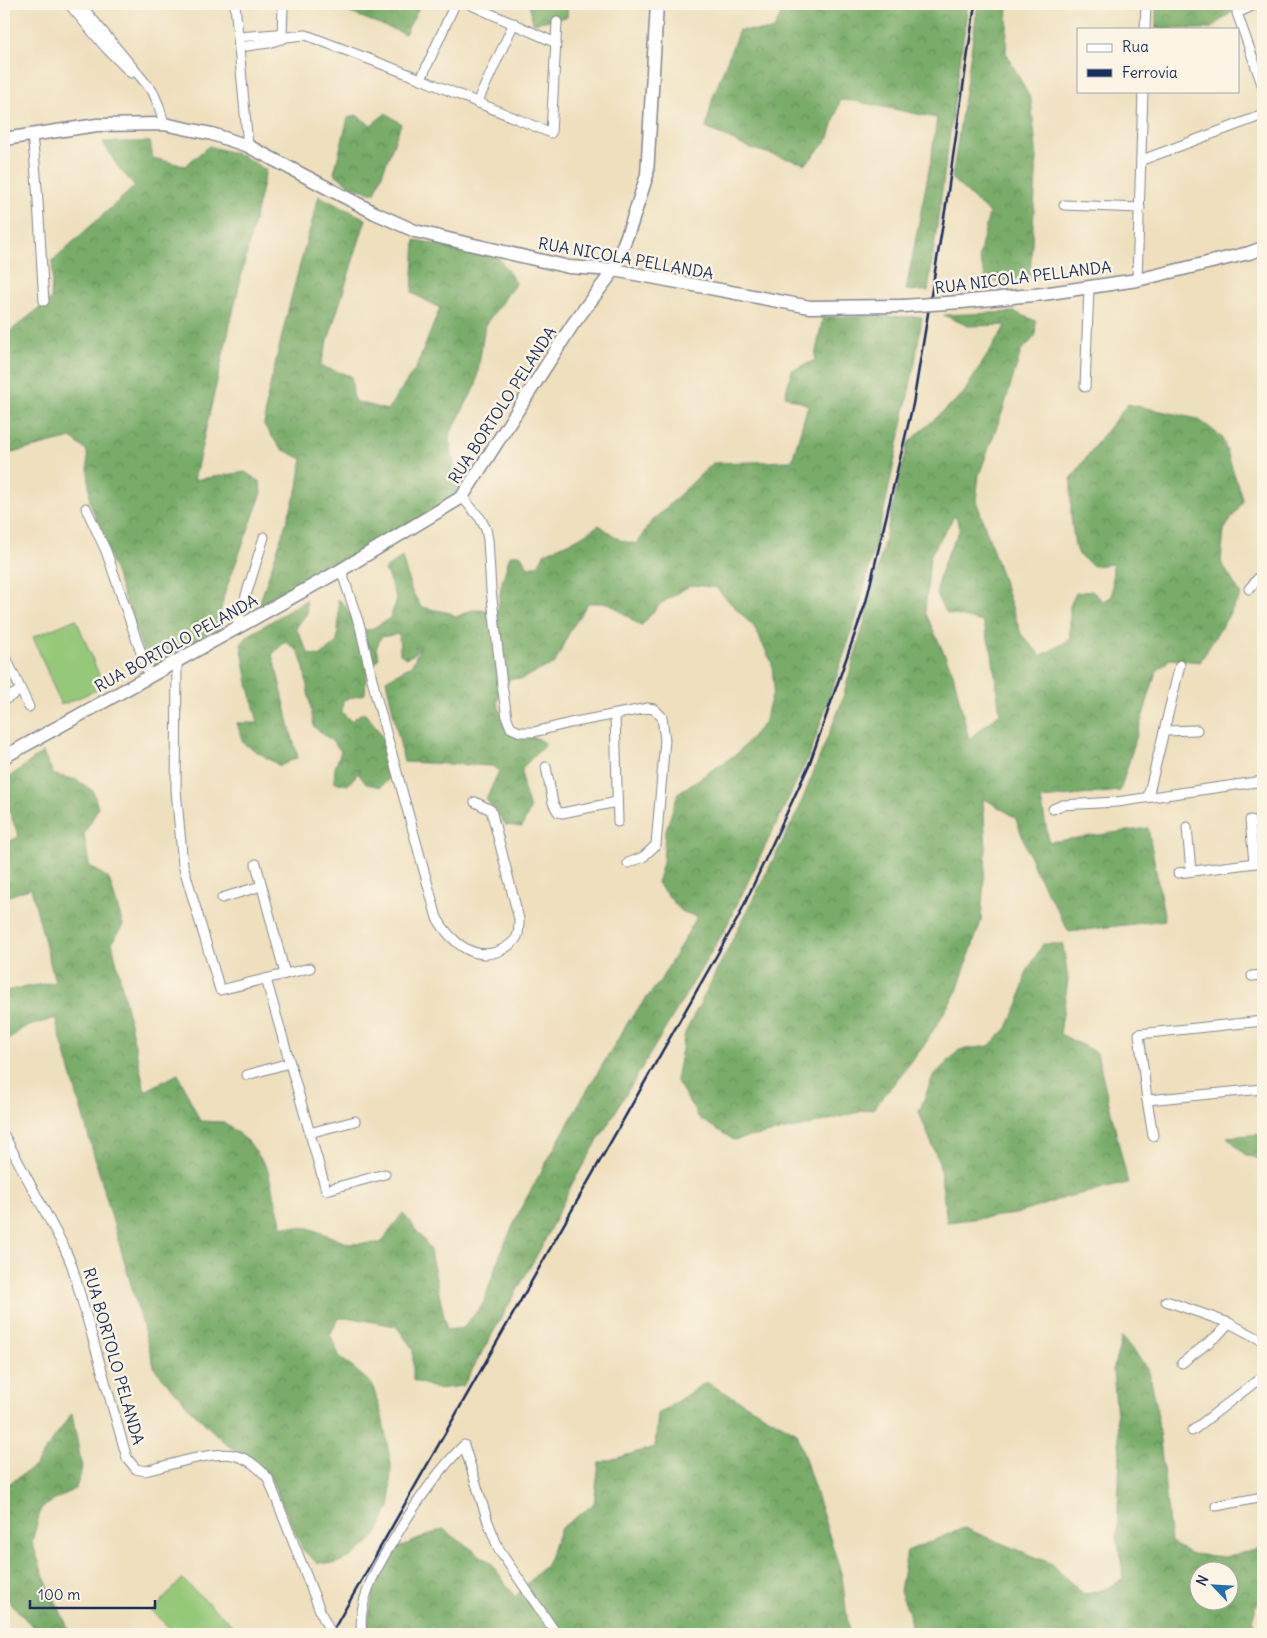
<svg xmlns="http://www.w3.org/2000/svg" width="1267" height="1638" font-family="Delius,sans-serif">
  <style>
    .forest { fill: url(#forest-crowns); stroke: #4a6e63; fill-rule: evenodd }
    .pitch { fill: #95c878; stroke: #587c6b }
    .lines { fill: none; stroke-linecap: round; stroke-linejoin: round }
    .street-casing { stroke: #84878e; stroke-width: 11 }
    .secondary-casing { stroke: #84878e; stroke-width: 15 }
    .street { stroke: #fff; stroke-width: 9 }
    .secondary { stroke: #fff; stroke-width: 12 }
    .rail { stroke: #1b2f5e; stroke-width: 2.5 }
    .street-bridge-casing { stroke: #84878e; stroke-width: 11; stroke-linecap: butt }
    .secondary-bridge-casing { stroke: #84878e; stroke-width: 15; stroke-linecap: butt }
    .street-bridge { stroke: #fff; stroke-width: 9 }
    .secondary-bridge { stroke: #fff; stroke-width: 12 }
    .labels { text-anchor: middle; stroke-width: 5; stroke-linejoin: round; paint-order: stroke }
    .street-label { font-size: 16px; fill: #1b2f5e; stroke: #fcf5e5 }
  </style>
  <defs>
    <pattern id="forest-crowns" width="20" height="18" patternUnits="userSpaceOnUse" patternTransform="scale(1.25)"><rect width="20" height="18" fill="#78ac68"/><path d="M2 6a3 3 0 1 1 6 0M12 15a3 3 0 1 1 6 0" fill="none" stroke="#628c59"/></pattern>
  </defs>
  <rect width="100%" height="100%" fill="#fcf5e5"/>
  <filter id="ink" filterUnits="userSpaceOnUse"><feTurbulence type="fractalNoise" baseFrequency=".02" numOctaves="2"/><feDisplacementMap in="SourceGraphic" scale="10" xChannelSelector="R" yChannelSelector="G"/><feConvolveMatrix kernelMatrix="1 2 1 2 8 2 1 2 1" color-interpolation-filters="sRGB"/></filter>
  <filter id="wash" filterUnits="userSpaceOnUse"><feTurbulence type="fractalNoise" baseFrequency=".0096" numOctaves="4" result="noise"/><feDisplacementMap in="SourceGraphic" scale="20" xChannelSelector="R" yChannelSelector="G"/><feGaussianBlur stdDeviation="1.12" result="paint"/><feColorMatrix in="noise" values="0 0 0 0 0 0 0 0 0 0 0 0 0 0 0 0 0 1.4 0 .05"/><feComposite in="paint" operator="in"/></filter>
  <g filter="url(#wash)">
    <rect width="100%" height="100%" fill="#eedfbd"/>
    <!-- forest -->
    <g class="forest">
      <polygon points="335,4 421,4 405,34 335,7"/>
      <polygon points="529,4 568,4 567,17 533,23"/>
      <polygon points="786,4 968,4 928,291 906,290 932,154 937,118 854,101 840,100 829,138 806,164 749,148 706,128 713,97 739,30 773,31"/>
      <polygon points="978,4 1008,4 1006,53 1031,100 1037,158 1030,278 987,282 979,257 989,213 952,179"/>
      <polygon points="1156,4 1242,4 1210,29 1156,29"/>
      <polygon points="386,113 401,124 375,193 353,188 334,173 348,118 356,115 371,125"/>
      <polygon points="103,142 150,142 153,158 185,166 209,146 241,155 266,170 194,480 245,472 260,482 261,495 224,595 216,633 151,673 90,502 87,451 71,438 4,455 4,333 9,332 51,299 53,260 135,186 118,167"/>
      <polygon points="319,196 366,219 320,366 351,376 354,401 387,410 416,368 440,308 412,293 415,240 498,257 516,283 485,325 476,385 449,436 458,489 442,507 257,611 298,487 302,459 280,448 264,425 267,398 292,294"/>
      <path d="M1015,312L1036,321L1035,337L1021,351L1003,410L979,475L976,500L1021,634L1041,656L1069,640L1070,633V606L1076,593L1092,591L1103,601L1112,597L1113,564L1094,566L1080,556L1075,546L1071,517V479L1099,440L1128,404L1198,419L1222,437L1243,501L1224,530L1221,562L1241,595L1200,662L1170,659L1156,672L1120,791L1041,799L1049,842L1148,828L1165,920L1069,932L1035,870L1015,817L983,798L986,849L981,921L957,991L923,1047L874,1108L806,1126L734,1140L699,1118L676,1080L685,1033L797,813L841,704L867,613L908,443L963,394L1006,325L968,326L944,315ZM955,515L960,529C952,545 931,583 939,600C940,605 945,609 947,613L983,622L992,653L1000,713L969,739L953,673L925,612L930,556Z"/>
      <path d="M866,316L922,317L915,362L885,506L856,619L810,754L724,931L573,1182L543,1244L463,1386L437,1389L413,1380V1349L396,1326L352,1318H339L330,1335L340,1357L372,1384L382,1416L391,1464L390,1506L376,1536L353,1556L333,1564L316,1562L303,1550L270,1477L226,1444L192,1411L155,1369L55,1018L23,1028L4,1044V991L55,982L31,888L4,898V843L19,837L4,797V781L43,752L54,775L77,780L93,791L98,808L84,834L89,865L109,879L123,925L112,942L145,1091L178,1074L200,1121L224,1122L249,1142L267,1168L282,1226L309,1228L349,1244L381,1243L403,1213L429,1247L447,1330L463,1328L483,1304L501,1252L521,1208L579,1104L630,1019L660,981L697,917L681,911L657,883L663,863L665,833L678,793L738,753L764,723L774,689L772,663L754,627L715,587L691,585L660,604L641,626L609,603H588L570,631L555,663L521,679L510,678L497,701L506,730L539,739L546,744L522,768L523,786L530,809L522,827L506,825L486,799L499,771L492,766L404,762L386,680L412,665L420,647L413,655L406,658L400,654L399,634L381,637L376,649L379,657L366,676L365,694L343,700L342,712L351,721L359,715L364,713C385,734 386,748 393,775L381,787L366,784L358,773L348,785L334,782L335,768L341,751L331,740L314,727L304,668L298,651L285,641L272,655C283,688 287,724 298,757L280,766L243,743L237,723H258L248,683L241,644L249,635L306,600L307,613L296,628L309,654L320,656L337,642L339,618L338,599L345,605L357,629L370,630L390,618L397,600L385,569L402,557L411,589L421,607L451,613L456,617L472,610H498L501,586L510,555H521L528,567L538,565L545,553L579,538L599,525L620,540L636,544L651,522L713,463L792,461L808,405L785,396L792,370L814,361L823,317Z"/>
      <polygon points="1043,944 1063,944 1068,980 1060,1034 1097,1053 1128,1183 1067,1197 1016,1214 947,1222 939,1162 919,1112 933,1076 959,1050 989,1046 1007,1028 1019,1003 1026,973"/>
      <polygon points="1263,1134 1263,1161 1244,1154 1227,1137"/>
      <path d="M1122,1337L1148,1368L1156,1403L1171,1543L1192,1554L1225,1557L1263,1547V1600L1258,1602L1252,1620L1259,1632L1263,1631V1634H912L909,1613L900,1591L907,1551L964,1528L1050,1563L1084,1595L1105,1589L1124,1579L1117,1536L1120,1454L1113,1370ZM1200,1570H1230V1600H1200Z"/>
      <polygon points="706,1382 797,1433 842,1576 849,1634 366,1634 374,1588 398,1548 443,1529 491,1563 515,1597 547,1563 561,1528 594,1504 599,1463 655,1447 658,1414"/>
      <polygon points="72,1413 82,1468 76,1488 41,1508 32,1542 45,1579 71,1634 36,1634 32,1626 4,1596 4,1487 35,1466"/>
    </g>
    <!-- pitch -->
    <g class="pitch">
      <polygon points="76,619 104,687 61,705 33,637"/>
      <polygon points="182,1579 232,1625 224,1634 176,1634 152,1612"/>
    </g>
  </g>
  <g filter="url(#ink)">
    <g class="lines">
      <defs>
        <g id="street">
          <polyline points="69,4 106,48 131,73"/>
          <polyline points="80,4 153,92 159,106 164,124"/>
          <polyline points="235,4 248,146"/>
          <polyline points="469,4 556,43"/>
          <polyline points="1257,4 1237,13 1263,87"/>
          <polyline points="1145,29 1146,4"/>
          <polyline points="238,37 276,34 286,37"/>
          <polyline points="282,39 283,4"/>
          <polyline points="239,47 269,43 286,37 306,35 421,79 551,133 557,22"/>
          <polyline points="421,79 455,4"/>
          <polyline points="477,103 514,23"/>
          <path d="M32,136C39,190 40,246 44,301"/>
          <polyline points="1142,160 1263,115"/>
          <polyline points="1064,205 1140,208"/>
          <polyline points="1137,280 1143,91"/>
          <polyline points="1085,387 1089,287"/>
          <polyline points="462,497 480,518 486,529 488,540 491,590 502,685 507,718 511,728 520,732 534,732 570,723 648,708 654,709 662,717 665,740 656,845 643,857 628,863"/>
          <polyline points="86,508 106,551 149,676"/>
          <path d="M341,570L360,627L376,696L437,918C451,942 476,965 505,948C519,939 519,935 519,919L491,810L475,802"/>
          <polyline points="1249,589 1263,572"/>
          <polyline points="236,628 264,537"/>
          <polyline points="4,658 7,660 29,707"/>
          <polyline points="177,661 176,790 183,865 220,990 310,968"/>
          <polyline points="4,700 21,690"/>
          <polyline points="615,715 618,822"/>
          <polyline points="1165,731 1197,730"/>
          <polyline points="546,767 553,803 558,812 562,813 617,802"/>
          <polyline points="1148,797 1180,665"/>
          <polyline points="1053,809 1062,805 1117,802 1263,781"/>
          <polyline points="1250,820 1254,863"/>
          <polyline points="1187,827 1191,871"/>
          <polyline points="256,864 285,974"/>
          <polyline points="1178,873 1263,862"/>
          <polyline points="222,898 261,886"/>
          <polyline points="1252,976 1263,975"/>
          <polyline points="266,979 326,1190 385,1174"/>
          <polyline points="247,1075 289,1063"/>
          <polyline points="1147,1100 1263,1089"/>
          <polyline points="309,1133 355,1121"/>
          <path d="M4,1135L64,1247L72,1266L127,1458L136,1469L145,1471C166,1466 213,1451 233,1455C248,1458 258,1467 268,1478L321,1613"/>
          <polyline points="1153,1136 1147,1100 1139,1034 1263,1021"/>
          <polyline points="1166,1301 1229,1323 1263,1341"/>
          <polyline points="1182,1363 1218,1335 1229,1323"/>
          <polyline points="1192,1431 1263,1376"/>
          <polyline points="1216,1506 1263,1497"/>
          <path d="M362,1634C360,1621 362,1606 367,1592C373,1574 383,1557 393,1541C413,1507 436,1473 464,1445L488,1522L499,1550L556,1633"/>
        </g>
        <g id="secondary">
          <polyline points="4,139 97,125 164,124 212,134 248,146 375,213 415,231 452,240 569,267 614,270 810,307 903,306"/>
          <polyline points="961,302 1043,294 1137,280 1249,253 1263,248"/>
          <polyline points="4,757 341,570 462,497 573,324 614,270 631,225 647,175 657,4"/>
        </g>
      </defs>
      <!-- street casing -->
      <use href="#street" class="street-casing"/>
      <!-- secondary casing -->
      <use href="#secondary" class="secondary-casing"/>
      <!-- street -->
      <use href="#street" class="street"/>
      <!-- secondary -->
      <use href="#secondary" class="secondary"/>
      <!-- rail -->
      <polyline class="rail" points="331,1634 738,918 809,765 866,602 913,404 946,205 975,4"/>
      <defs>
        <polyline id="street-bridge" points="321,1613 331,1634"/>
        <polyline id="secondary-bridge" points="903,306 961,302"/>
      </defs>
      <!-- street-bridge casing -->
      <use href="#street-bridge" class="street-bridge-casing"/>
      <!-- secondary-bridge casing -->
      <use href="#secondary-bridge" class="secondary-bridge-casing"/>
      <!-- street-bridge -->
      <use href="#street-bridge" class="street-bridge"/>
      <!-- secondary-bridge -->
      <use href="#secondary-bridge" class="secondary-bridge"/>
    </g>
  </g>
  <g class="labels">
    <!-- street labels -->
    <g class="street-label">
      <text transform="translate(626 258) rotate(10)" y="6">RUA NICOLA PELLANDA</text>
      <text transform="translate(1023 277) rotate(-7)" y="6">RUA NICOLA PELLANDA</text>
      <text transform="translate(502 405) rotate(-57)" y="6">RUA BORTOLO PELANDA</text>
      <text transform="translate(176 643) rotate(-29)" y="6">RUA BORTOLO PELANDA</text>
      <text transform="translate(114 1356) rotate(74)" y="6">RUA BORTOLO PELANDA</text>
    </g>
  </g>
  <!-- margin -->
  <rect width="1267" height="1638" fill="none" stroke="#fcf5e5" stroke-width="20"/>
  <!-- legend -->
  <rect x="1077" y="28" width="162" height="65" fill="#fcf5e5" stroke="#a2a6af"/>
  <rect x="1087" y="44" width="25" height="8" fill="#ffffff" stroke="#a2a6af"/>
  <text x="1122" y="52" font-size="15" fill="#1b2f5e">Rua</text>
  <rect x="1087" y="69" width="25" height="8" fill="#1b2f5e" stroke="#a2a6af"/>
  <text x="1122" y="78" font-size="15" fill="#1b2f5e">Ferrovia</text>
  <!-- north arrow -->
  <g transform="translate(1214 1586) rotate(295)"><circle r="24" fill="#fcf5e5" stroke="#a2a6af"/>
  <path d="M0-4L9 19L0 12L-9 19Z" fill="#1f6fb2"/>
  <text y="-8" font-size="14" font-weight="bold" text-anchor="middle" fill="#1b2f5e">N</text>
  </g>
  <!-- scale -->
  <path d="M30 1600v8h125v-8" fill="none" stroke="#1b2f5e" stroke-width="2.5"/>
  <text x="38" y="1600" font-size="15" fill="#1b2f5e" stroke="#fcf5e5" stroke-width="4" paint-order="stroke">100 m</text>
</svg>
